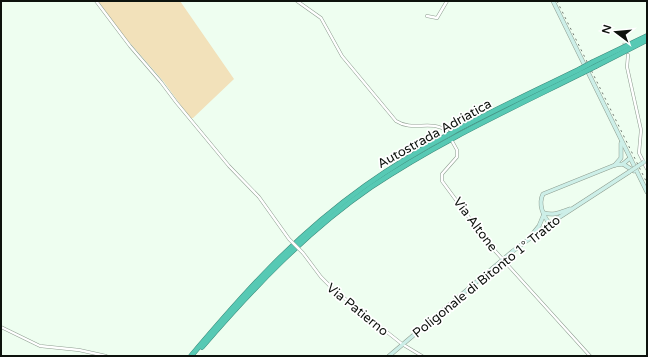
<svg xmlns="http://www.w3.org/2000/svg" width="648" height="357" font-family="'Varela Round',sans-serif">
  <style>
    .green { fill: #f2e1ba }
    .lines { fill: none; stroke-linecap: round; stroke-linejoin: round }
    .minor-tunnel { stroke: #ccdbce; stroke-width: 2.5; stroke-dasharray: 2.5 1; stroke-linecap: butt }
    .minor-casing { stroke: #8e9d90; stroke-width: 3.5 }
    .secondary-casing { stroke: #8e9d90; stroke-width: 4.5 }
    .motorway-casing { stroke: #3d897a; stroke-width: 5.5 }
    .minor { stroke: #fff; stroke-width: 2.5 }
    .secondary { stroke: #cdefe8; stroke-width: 3.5 }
    .motorway { stroke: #57c9b4; stroke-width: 4.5 }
    .rail { stroke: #6f7970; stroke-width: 1; stroke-dasharray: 2 4; stroke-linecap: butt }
    .minor-bridge-casing { stroke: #8e9d90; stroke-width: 3.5; stroke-linecap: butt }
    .secondary-bridge-casing { stroke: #8e9d90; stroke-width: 4.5; stroke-linecap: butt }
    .motorway-bridge-casing { stroke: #3d897a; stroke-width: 5.5; stroke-linecap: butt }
    .minor-bridge { stroke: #fff; stroke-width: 2.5 }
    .secondary-bridge { stroke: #cdefe8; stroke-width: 3.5 }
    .motorway-bridge { stroke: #57c9b4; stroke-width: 4.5 }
    .labels { text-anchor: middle; stroke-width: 3.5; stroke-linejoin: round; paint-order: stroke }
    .street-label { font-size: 13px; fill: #0d120d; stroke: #fff }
  </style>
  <rect width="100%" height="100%" fill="#eefef0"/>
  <!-- green -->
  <polygon class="green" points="98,1 180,1 234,79 193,118 190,118 164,82 123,35"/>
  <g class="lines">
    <!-- minor-tunnel -->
    <polyline class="minor-tunnel" points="623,43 628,55"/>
    <defs>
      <g id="minor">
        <polyline points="96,1 130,46 161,82 176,102 229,166 259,197 289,239"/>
        <path d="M297,1L321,18L342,56L396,121C413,132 431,119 447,131"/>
        <polyline points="427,16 437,18 447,1"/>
        <polyline points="628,55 627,67 641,130 639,153 647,169"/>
        <polyline points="452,141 457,150 457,157 442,174 442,181 487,242 590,356"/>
        <polyline points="303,253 321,277 334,290 402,344 422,356"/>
        <polyline points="1,327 40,346 79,350 106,356"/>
      </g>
      <g id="secondary">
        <polyline points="553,1 647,192"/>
        <polyline points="623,164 634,171"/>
        <polyline points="615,165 621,158 621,143"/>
        <path d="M544,213C554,216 561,212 570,209"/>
        <path d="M550,224C543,216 538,204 543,194L615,165L623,164L630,158"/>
        <polyline points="531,236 539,226 544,214"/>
        <polyline points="389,356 513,251 552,222 629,172"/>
      </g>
      <g id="motorway">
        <polyline points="593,62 647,36"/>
        <polyline points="596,66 647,40"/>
        <path d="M202,347C253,288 307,231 371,187C438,142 510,109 582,73"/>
        <path d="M191,356C246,291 295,236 365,186C432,138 507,105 580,69"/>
      </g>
    </defs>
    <!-- minor casing -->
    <use href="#minor" class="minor-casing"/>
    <!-- secondary casing -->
    <use href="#secondary" class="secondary-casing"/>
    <!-- motorway casing -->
    <use href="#motorway" class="motorway-casing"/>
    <!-- minor -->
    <use href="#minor" class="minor"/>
    <!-- secondary -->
    <use href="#secondary" class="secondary"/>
    <!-- motorway -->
    <use href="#motorway" class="motorway"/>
    <!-- rail -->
    <polyline class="rail" points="557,1 647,183"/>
    <defs>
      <polyline id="minor-bridge" points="289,239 303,253"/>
      <polyline id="secondary-bridge" points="629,172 644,162"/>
      <g id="motorway-bridge">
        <polyline points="580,69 593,62"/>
        <polyline points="582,73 596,66"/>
      </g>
    </defs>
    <!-- minor-bridge casing -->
    <use href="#minor-bridge" class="minor-bridge-casing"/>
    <!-- secondary-bridge casing -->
    <use href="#secondary-bridge" class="secondary-bridge-casing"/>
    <!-- motorway-bridge casing -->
    <use href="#motorway-bridge" class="motorway-bridge-casing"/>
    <!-- minor-bridge -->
    <use href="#minor-bridge" class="minor-bridge"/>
    <!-- secondary-bridge -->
    <use href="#secondary-bridge" class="secondary-bridge"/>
    <!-- motorway-bridge -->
    <use href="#motorway-bridge" class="motorway-bridge"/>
  </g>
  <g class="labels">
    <!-- street labels -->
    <g class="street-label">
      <text transform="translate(434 133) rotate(-29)" y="5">Autostrada Adriatica</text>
      <text transform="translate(476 224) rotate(53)" y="5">Via Altone</text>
      <text transform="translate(486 276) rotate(-39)" y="5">Poligonale di Bitonto 1° Tratto</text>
      <text transform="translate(358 309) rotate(39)" y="5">Via Patierno</text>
    </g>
  </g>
  <!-- border -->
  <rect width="648" height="357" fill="none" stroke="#0d120d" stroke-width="4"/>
  <!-- north arrow -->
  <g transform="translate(616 32) rotate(286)" stroke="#ffffff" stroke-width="3" paint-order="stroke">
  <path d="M0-3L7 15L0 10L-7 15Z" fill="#0d120d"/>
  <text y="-6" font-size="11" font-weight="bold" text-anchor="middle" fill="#0d120d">N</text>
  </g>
</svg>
